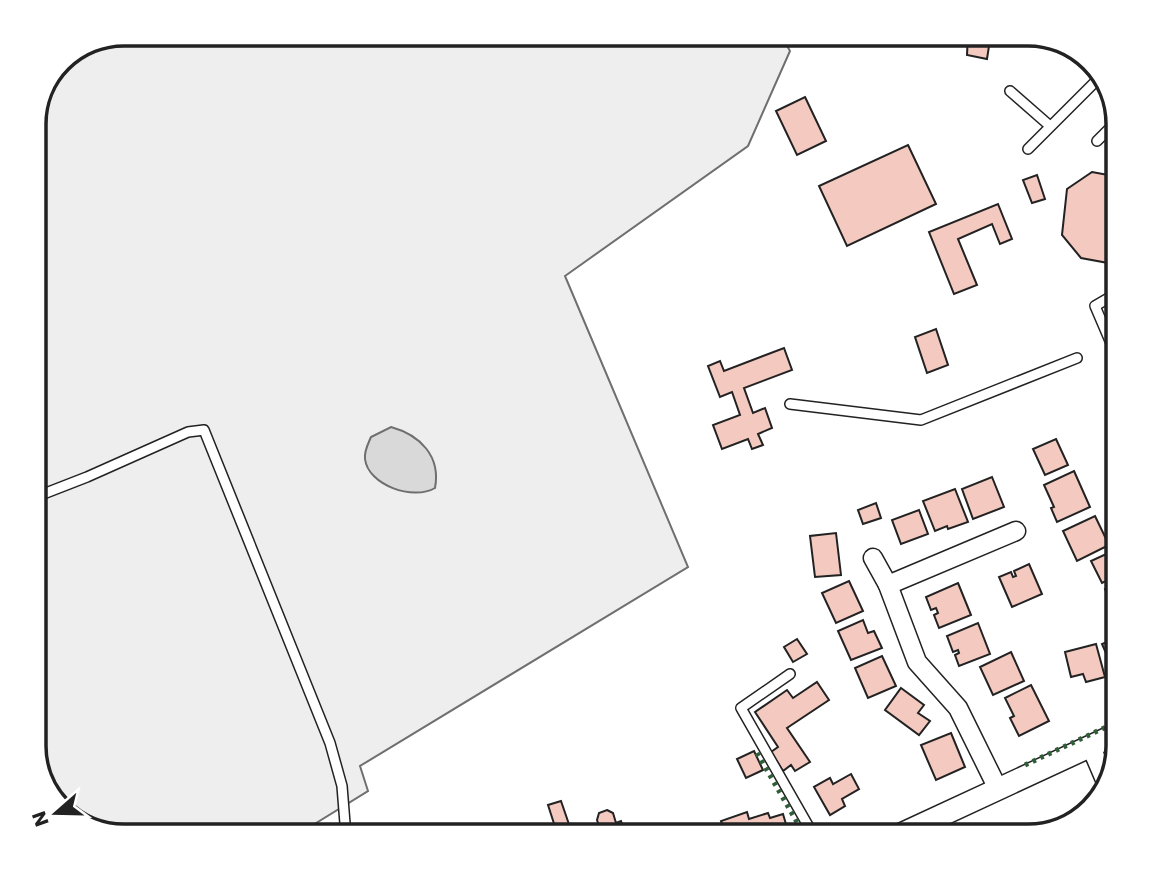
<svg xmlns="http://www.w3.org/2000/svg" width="1152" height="869" font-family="Poppins,sans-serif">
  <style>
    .green { fill: #eee; stroke: #6f6f6f; stroke-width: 2 }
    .water { fill: #d9d9d9; stroke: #6f6f6f; stroke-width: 2 }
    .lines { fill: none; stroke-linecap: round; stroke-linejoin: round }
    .stream { stroke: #d9d9d9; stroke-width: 6 }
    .building { fill: #f3c9c0; stroke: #222; stroke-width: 2 }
    .service-casing { stroke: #222; stroke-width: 12 }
    .minor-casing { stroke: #222; stroke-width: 21 }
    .tertiary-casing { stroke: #222; stroke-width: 24 }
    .service { stroke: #fff; stroke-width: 9 }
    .minor { stroke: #fff; stroke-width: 18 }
    .tertiary { stroke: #fff; stroke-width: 21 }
    .hedge { stroke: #2f5e38; stroke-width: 5; stroke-dasharray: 3.5 5; stroke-linecap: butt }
    .rim { fill: none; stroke: #222; stroke-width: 3.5 }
  </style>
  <rect width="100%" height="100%" fill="#fff"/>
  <!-- green -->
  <polygon class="green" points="123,33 780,33 790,51 748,146 565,276 688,567 360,766 368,791 295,836 123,836 68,817 33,751 33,117 64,56"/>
  <!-- water -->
  <path class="water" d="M391,427C420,435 441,456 435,488C413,501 368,485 365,459C364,451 368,444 371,437Z"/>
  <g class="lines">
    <!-- stream -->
    <polyline class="stream" points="102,41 173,44 183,33"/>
  </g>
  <!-- building -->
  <g class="building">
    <polygon points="968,33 991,33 987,59 967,55"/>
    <polygon points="1057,43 1084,52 1087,56 1056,51"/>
    <polygon points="805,97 826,141 797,155 776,111"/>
    <polygon points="908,145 936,204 847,246 819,186"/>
    <polygon points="1092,172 1119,177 1119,265 1081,258 1062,235 1067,189"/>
    <polygon points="1037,175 1045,199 1032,203 1023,180"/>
    <polygon points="998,204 1012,239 1000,244 992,224 958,239 977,285 954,294 929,232"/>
    <polygon points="936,329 948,365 927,373 915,337"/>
    <polygon points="784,348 792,370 744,388 753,413 765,408 772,428 758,434 763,445 752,449 748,439 722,449 713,425 740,415 732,392 720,397 708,366 720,361 724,371"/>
    <polygon points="1056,439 1068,465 1045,475 1033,449"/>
    <polygon points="1074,471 1090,507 1057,522 1051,508 1054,507 1044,485"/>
    <polygon points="992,477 1004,507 973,519 962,489"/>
    <polygon points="955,489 968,522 948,529 947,526 935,531 923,501"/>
    <polygon points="876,503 881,518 863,524 858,510"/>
    <polygon points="919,510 928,534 901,544 892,520"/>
    <polygon points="1095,516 1109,545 1077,561 1063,531"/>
    <polygon points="836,533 841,575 815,577 810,536"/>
    <polygon points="1117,549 1119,594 1109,599 1105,589 1111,586 1108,580 1102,583 1091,561"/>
    <polygon points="1029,564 1042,594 1012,607 999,577 1011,572 1013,577 1016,576 1014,571"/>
    <polygon points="849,581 863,611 836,623 822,593"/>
    <polygon points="958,583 971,615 939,628 934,615 938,613 936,608 931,610 926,597"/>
    <polygon points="863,620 868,633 874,631 882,648 851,660 838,631"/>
    <polygon points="978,623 990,654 959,666 955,655 959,653 958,650 953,652 947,636"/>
    <polygon points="1119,637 1119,675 1116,676 1102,644"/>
    <polygon points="797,639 807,654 793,662 784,647"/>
    <polygon points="1096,644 1105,677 1086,682 1083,674 1071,677 1065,652"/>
    <polygon points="1011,652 1024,681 993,695 980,667"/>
    <polygon points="882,656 896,686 868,698 855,668"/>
    <polygon points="817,682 829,700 787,728 810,762 795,771 791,765 783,771 771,752 778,747 755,712 787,690 793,698"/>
    <polygon points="1031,685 1049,721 1019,736 1010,718 1014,716 1005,698"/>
    <polygon points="901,688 924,705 918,713 930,721 919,735 885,710"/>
    <polygon points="951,733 965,767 936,780 921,745"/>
    <polygon points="754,751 763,770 746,778 737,759"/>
    <polygon points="851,774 859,789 842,799 845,806 830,815 814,787 830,778 833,784"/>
    <polygon points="561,801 573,836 558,836 548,805"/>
    <polygon points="607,810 613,813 616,823 621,821 626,836 582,836 600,829 597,820 599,813"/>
    <polygon points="747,812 749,819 768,813 770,818 783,814 788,831 773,836 726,836 721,821"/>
    <polygon points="1072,819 1074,822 1068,827 1056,829 1055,826"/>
    <polygon points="703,829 705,836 683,836"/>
  </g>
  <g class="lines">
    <defs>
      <g id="service">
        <polyline points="1010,91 1050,126"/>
        <polyline points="1097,141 1118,120"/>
        <polyline points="1028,149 1097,80 1109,83"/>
        <polyline points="1119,292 1095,306 1119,362"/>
        <polyline points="790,404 921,420 1077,358"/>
        <polyline points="33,498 87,477 188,432 204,430 330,743 342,786 346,836"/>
        <polyline points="790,674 741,708 814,836"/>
      </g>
      <g id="minor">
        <polyline points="873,558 888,585 917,662 958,708 998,789"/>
        <polyline points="888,585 1016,531"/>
        <polyline points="1091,747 1106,782"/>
      </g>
      <polyline id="tertiary" points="897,836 1119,733"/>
    </defs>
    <!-- service casing -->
    <use href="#service" class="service-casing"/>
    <!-- minor casing -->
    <use href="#minor" class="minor-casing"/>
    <!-- tertiary casing -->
    <use href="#tertiary" class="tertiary-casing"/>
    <!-- service -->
    <use href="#service" class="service"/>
    <!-- minor -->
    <use href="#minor" class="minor"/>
    <!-- tertiary -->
    <use href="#tertiary" class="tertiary"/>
    <!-- hedge -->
    <g class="hedge">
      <polyline points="757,753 805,836"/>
      <polyline points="1025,765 1119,721"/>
    </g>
  </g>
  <!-- crop -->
  <path d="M0 0H1152V869H0ZM124 46H1028A78 78 0 0 1 1106 124V746A78 78 0 0 1 1028 824H124A78 78 0 0 1 46 746V124A78 78 0 0 1 124 46Z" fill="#fff" fill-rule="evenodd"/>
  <path class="rim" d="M124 46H1028A78 78 0 0 1 1106 124V746A78 78 0 0 1 1028 824H124A78 78 0 0 1 46 746V124A78 78 0 0 1 124 46Z"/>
  <!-- north arrow -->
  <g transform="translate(56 813) rotate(250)" stroke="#ffffff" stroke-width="5" paint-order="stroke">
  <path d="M0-5L12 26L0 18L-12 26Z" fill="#222222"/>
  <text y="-10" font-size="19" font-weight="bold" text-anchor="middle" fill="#222222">N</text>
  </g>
</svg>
